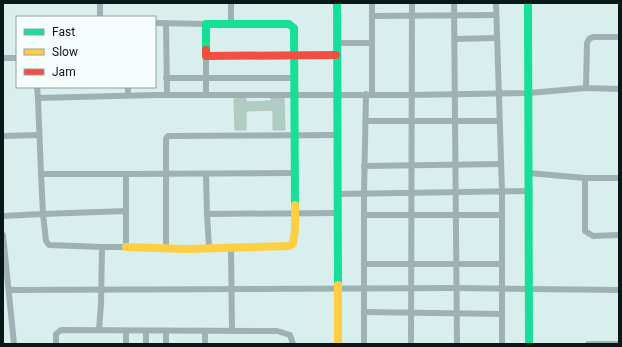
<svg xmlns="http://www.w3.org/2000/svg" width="622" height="347" font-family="Roboto,sans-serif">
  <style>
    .building { fill: #b0cdc3; stroke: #b3c4bf }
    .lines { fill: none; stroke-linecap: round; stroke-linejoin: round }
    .street { stroke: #a0b1b5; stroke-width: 6 }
    .fast { stroke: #16e098; stroke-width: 8 }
    .slow { stroke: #ffcf43; stroke-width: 8 }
    .jam { stroke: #f24e42; stroke-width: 8 }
  </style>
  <rect width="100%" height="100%" fill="#d8efed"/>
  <!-- building -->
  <polygon class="building" points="246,98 246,102 271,101 271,98 284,98 285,130 273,130 273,110 246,111 246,130 235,130 234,99"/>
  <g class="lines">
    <!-- street -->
    <g class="street">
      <polyline points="231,3 231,23"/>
      <polyline points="372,3 372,94"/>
      <polyline points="454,3 457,344"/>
      <polyline points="496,3 502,191 502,344"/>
      <polyline points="372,16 496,15"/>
      <polyline points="100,17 100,3"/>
      <polyline points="155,23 206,24"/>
      <polyline points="166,23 167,95"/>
      <polyline points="455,39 496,38"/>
      <polyline points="337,43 372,43"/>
      <polyline points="3,58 17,58"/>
      <polyline points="166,78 294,78"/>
      <polyline points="37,87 38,98 155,95 412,95 529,93 586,88 619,89"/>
      <polyline points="128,87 128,95"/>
      <polyline points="586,88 587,43 589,39 593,37 619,37"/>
      <polyline points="206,95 206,56"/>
      <polyline points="38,98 41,174 126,174"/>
      <polyline points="366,121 499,121"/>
      <polyline points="3,136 39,135"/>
      <polyline points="364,166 501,164"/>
      <polyline points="529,173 585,178 619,178"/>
      <polyline points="206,174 207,214"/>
      <polyline points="585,178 585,231 593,236 619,235"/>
      <polyline points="337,194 530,191"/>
      <polyline points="126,211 126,174 294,173"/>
      <polyline points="364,215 502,215"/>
      <polyline points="3,216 43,214 41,174"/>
      <polyline points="3,235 14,344"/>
      <polyline points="209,247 207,214 337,213"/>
      <polyline points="166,248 166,139 168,136 337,135"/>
      <polyline points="231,248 232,331"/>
      <polyline points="365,264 502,264"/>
      <polyline points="9,290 457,288 619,290"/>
      <polyline points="365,312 502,314"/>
      <polyline points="99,330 101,304 102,247 49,245 46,241 43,214 126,211 126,247 102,247"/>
      <polyline points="126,331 126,344"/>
      <polyline points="166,331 166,344"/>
      <polyline points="205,331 205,344"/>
      <polyline points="56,344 56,334 61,330 277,331 290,335 293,344"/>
      <polyline points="146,344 146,331"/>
      <polyline points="364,344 364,193 366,94"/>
      <polyline points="411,344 412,3"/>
      <polyline points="588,344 619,344"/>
    </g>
    <!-- fast -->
    <g class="fast">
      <polyline points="337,3 338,285"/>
      <polyline points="528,3 529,344"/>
      <polyline points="206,50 206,24 289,24 294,28 295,205"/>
    </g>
    <!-- slow -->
    <g class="slow">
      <polyline points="126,247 186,249 289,246 293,244 295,230 295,205"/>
      <polyline points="338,285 338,344"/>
    </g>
    <!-- jam -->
    <polyline class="jam" points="206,50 206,56 336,55"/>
  </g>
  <!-- border -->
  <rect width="622" height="347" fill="none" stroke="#081817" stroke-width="8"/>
  <!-- legend -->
  <rect x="16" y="16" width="140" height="72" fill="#f5fdfd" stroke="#96a1a1"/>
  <rect x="24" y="29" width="20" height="6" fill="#16e098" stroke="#96a1a1"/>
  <text x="52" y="36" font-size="12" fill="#081817">Fast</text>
  <rect x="24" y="49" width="20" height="6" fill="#ffcf43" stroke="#96a1a1"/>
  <text x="52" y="56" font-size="12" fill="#081817">Slow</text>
  <rect x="24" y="69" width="20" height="6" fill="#f24e42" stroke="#96a1a1"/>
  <text x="52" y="76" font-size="12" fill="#081817">Jam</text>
</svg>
